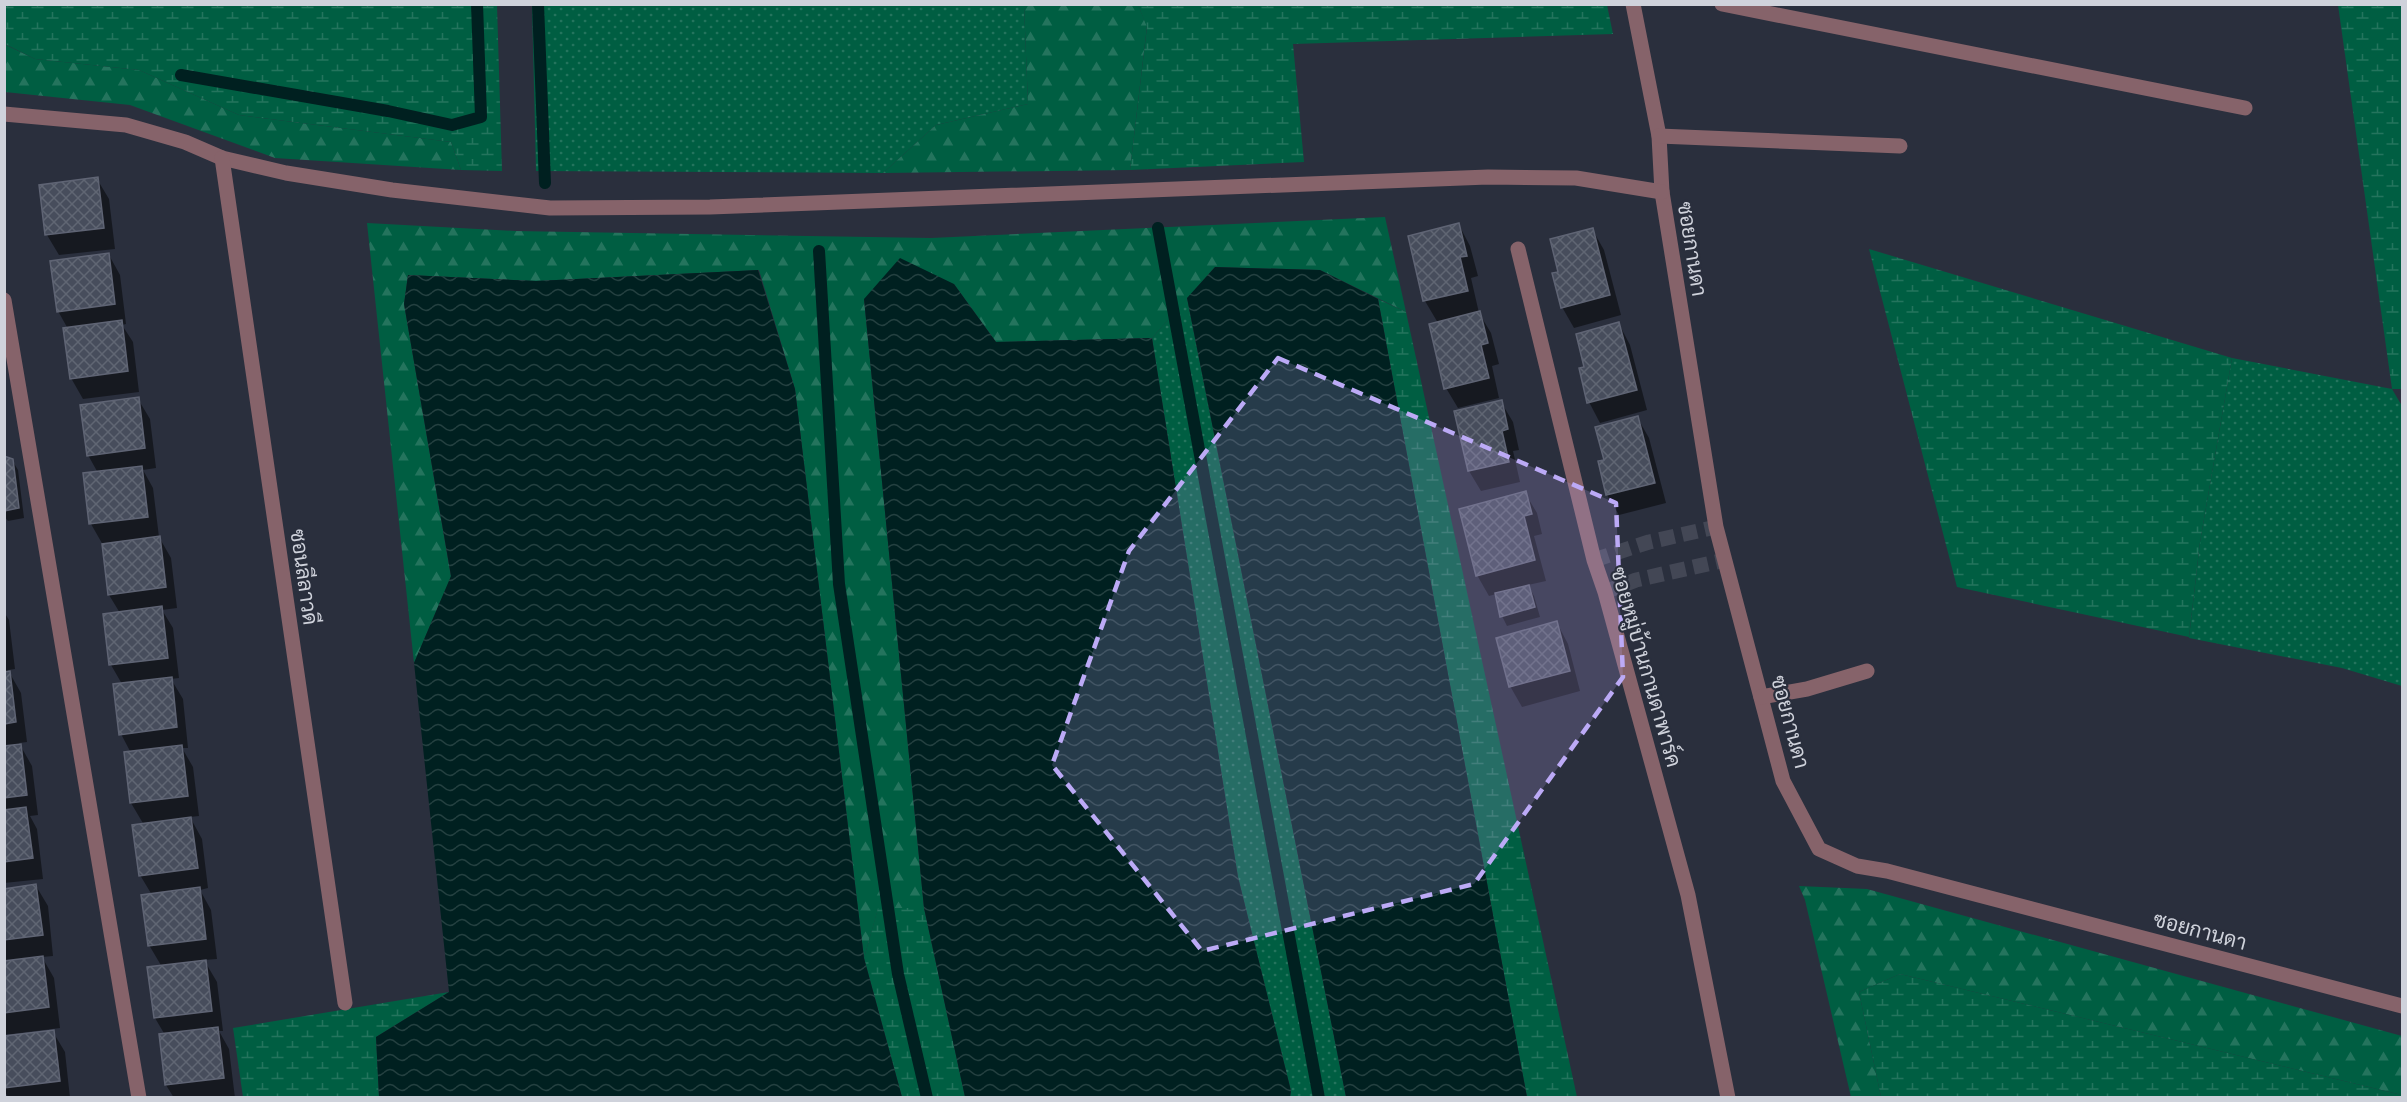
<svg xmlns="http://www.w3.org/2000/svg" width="2407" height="1102" font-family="'Playfair Display',Sarabun,serif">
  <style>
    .grass { fill: url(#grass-dots) }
    .forest { fill: url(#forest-firs) }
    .wetland { fill: url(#wetland-marsh) }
    .water { fill: url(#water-waves) }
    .shadow { fill: #0007 }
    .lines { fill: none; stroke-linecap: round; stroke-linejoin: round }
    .stream { stroke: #002020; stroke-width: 12 }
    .building { fill: url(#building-cross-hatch); stroke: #5f6474; stroke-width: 1.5 }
    .minor-tunnel { stroke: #434755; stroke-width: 15; stroke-dasharray: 15 8; stroke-linecap: butt }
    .minor { stroke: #86636a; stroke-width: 15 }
    .marked { fill: #bcaaf6; fill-opacity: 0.2; stroke: #bcaaf6; stroke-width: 4.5; stroke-dasharray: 12 8; stroke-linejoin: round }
    .labels { text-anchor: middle; stroke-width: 4.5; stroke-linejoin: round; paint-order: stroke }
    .street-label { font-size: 21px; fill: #cfd2db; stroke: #2a2f3d }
  </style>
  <defs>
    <pattern id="grass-dots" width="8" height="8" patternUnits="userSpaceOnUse" patternTransform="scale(1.5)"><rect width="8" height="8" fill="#005e42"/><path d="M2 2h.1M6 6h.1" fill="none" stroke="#24745d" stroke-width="1.8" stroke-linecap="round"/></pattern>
    <pattern id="forest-firs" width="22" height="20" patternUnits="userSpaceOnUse" patternTransform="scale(1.5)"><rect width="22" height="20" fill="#005e42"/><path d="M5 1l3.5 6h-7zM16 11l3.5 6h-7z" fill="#24745d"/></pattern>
    <pattern id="wetland-marsh" width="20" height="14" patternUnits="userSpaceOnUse" patternTransform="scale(1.5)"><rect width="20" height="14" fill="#005e42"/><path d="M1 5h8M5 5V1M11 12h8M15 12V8" fill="none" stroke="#24745d"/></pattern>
    <pattern id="water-waves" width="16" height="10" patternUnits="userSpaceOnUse" patternTransform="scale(1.5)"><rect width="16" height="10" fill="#002020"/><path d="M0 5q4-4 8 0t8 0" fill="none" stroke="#244040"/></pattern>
    <pattern id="building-cross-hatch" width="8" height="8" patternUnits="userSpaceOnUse" patternTransform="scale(1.5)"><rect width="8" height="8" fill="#474d5c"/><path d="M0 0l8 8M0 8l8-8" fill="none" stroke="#606673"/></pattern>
  </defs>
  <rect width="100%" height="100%" fill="#2a2f3d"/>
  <!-- grass -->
  <g class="grass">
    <polygon points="532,5 1024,5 1028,104 936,125 883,173 536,171"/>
    <polygon points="1187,298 1346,1097 1290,1097 1291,1091 1238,877 1152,338"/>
    <polygon points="2232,358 2392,389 2402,406 2402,686 2342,668 2189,638 2200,542"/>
  </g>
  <!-- forest -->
  <g class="forest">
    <polygon points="1024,5 1138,5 1147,26 1130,170 883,173 936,125 1028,104"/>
    <polygon points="4,44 35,59 139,70 239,115 451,142 461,170 275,158 130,105 5,92"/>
    <polygon points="1385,217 1406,312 1320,270 1215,267 1152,338 996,342 954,284 864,299 924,908 878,909 864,958 795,389 759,270 536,281 408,275 404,304 451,577 414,663 367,223 515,231 931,238"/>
    <polygon points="1799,886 1867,889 2402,1036 2402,1095 1900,974 1859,992 1881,1097 1851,1097 1805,900"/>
  </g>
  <!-- wetland -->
  <g class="wetland">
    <polygon points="4,5 497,5 502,171 461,170 451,142 239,115 139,70 35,59 5,44"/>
    <polygon points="1138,5 1607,5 1613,34 1293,44 1304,162 1130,170 1147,27"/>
    <polygon points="2338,5 2402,5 2402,389 2392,389"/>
    <polygon points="1869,249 2232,358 2200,542 2189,637 1957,587"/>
    <polygon points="1378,299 1406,312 1577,1097 1527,1097"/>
    <polygon points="878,908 924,908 965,1097 902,1097 864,958"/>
    <polygon points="1900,974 2402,1095 2402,1097 1881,1097 1859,992"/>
    <polygon points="449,992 376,1037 379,1097 243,1097 233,1028"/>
  </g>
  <!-- water -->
  <g class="water">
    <polygon points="900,258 954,284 996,342 1152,338 1238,877 1291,1091 1290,1097 965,1097 924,908 864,299"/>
    <polygon points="1215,267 1320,270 1378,299 1527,1097 1346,1097 1187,298"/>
    <polygon points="758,270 795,389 864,958 902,1097 379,1097 376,1037 449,992 414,663 451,576 404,304 408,275 536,281"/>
  </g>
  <!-- shadow -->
  <g class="shadow">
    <polygon points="97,179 109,199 115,249 59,255 47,235 41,187"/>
    <polygon points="1459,225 1470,246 1478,276 1471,278 1479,313 1491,333 1499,364 1492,366 1499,398 1458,408 1446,388 1438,323 1425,301 1410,237"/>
    <polygon points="1592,229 1604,250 1621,315 1574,328 1562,307 1560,273"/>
    <polygon points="109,255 120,275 126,324 122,325 133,342 139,392 83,399 71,378 68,329 58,311"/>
    <polygon points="1619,324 1630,345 1647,410 1600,423 1589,402 1586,368"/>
    <polygon points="138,399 150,419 156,468 143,470 153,488 159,537 171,558 177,608 162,610 173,628 179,678 171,679 183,699 188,748 182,748 193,767 199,816 190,817 202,839 208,888 200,890 211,910 217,959 204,960 217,982 223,1031 219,1031 229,1049 235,1098 174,1098 166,1085 160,1036 165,1035 155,1018 162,967 149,945 152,895 140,875 144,825 131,803 131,753 121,734 122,684 111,665 120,613 109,595 103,545 91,524 85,475 98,473 88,455"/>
    <polygon points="1501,402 1513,422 1519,450 1513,451 1520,482 1481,491 1469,471"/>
    <polygon points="1637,417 1649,438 1666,503 1619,515 1607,495 1606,461"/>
    <polygon points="4,458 12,460 18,470 24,518 8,521 4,516"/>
    <polygon points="1525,493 1537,513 1542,534 1534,536 1546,581 1528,585 1534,596 1540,617 1507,626 1502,616 1496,594 1489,596 1477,575"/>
    <polygon points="4,612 9,620 15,669 8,670 21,693 27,742 19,743 32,766 38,815 30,816 37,829 43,879 4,883"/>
    <polygon points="1557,623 1568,644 1580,691 1522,707 1510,686"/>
    <polygon points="36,886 48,906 53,956 42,957 54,978 60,1028 4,1035 4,890"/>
    <polygon points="53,1032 65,1052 70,1098 9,1098 4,1091 4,1038"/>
  </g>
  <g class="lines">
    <!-- stream -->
    <g class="stream">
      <polyline points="538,4 545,183"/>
      <polyline points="181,75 388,111 452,125 481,117 477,4"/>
      <polyline points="1158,228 1319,1098"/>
      <polyline points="819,251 839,584 898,974 927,1098"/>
    </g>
  </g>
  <!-- building -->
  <g class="building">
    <polygon points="98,177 104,228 45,235 39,185"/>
    <polygon points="1459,223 1467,256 1460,257 1468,291 1423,301 1408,236"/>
    <polygon points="1593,228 1610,295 1561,308 1552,273 1558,272 1550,239"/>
    <polygon points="109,253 115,304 57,312 50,261"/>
    <polygon points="1480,311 1488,343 1481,345 1489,378 1444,389 1429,324"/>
    <polygon points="122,320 128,371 70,379 63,328"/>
    <polygon points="1619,322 1637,390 1587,403 1579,368 1584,367 1576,334"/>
    <polygon points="139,397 145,448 87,456 80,405"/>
    <polygon points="1502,400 1508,429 1502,431 1509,462 1468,471 1454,411"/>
    <polygon points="1638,416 1655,483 1606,495 1598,461 1604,460 1595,427"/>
    <polygon points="4,456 13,459 19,508 4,511"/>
    <polygon points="142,466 148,517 89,524 83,473"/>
    <polygon points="1526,491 1532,514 1524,516 1535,560 1476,576 1459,509"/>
    <polygon points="160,536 166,587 108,595 102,544"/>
    <polygon points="1529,585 1535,607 1500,617 1495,593"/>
    <polygon points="162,606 168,658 109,665 103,614"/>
    <polygon points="1557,621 1570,671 1509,687 1496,638"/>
    <polygon points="10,671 16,722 4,724 4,672"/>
    <polygon points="172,677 177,727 119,735 113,684"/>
    <polygon points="21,744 27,795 4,798 4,746"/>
    <polygon points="182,745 188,796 130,803 124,752"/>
    <polygon points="26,807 33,858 4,862 4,810"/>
    <polygon points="191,817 198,868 139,876 132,825"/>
    <polygon points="36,884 43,935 4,940 4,889"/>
    <polygon points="200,887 206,939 148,946 141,895"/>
    <polygon points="43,956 49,1007 4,1013 4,961"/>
    <polygon points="206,960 212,1011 154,1018 147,967"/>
    <polygon points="218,1027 224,1078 165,1085 159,1034"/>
    <polygon points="54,1030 60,1081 4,1088 4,1036"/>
  </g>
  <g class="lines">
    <!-- minor-tunnel -->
    <g class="minor-tunnel">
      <polyline points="1594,560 1649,542 1716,527"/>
      <polyline points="1605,592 1636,580 1725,560"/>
    </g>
    <!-- minor -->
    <g class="minor">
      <polyline points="1633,4 1659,136 1662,192 1716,527 1783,781 1819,849 1857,866 1887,871 2402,1006"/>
      <polyline points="1722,4 2245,108"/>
      <polyline points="4,114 126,125 185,142 222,158 286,173 392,190 550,208 710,207 1488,177 1576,178 1662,192"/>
      <polyline points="1659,136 1900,146"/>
      <polyline points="222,158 345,1003"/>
      <polyline points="1518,249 1594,560 1605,592 1688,895 1728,1098"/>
      <polyline points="4,300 139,1098"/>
      <polyline points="1761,697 1807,689 1867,671"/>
    </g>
  </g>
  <!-- marked area -->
  <path class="marked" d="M1278,358L1616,503L1623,677L1474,884L1202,951L1052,765L1129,551Z"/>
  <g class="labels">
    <!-- street labels -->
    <g class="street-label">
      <text transform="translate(1692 249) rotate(81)" y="7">ซอยกานดา</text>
      <text transform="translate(304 577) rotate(82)" y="7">ซอนลีลาวดี</text>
      <text transform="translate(1646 667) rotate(74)" y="7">ซอยหมู่บ้านกานดาพาร์ค</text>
      <text transform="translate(1790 722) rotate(75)" y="7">ซอยกานดา</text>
      <text transform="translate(2200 931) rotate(15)" y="7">ซอยกานดา</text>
    </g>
  </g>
  <!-- border -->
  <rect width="2407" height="1102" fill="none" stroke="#cfd2db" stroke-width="12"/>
</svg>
